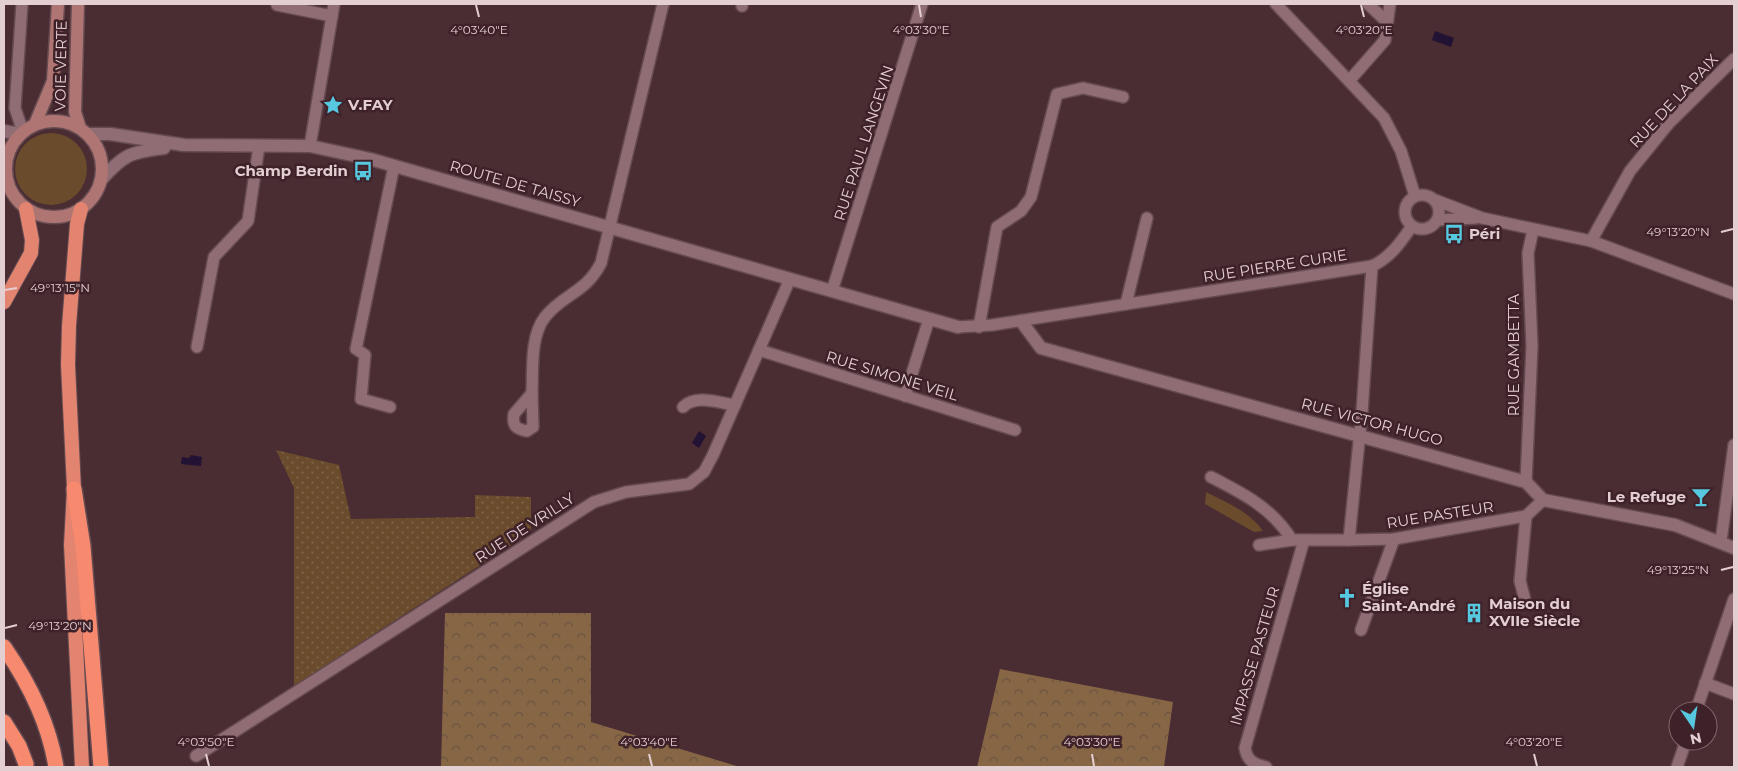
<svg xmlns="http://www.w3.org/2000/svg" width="1738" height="771" font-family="Montserrat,sans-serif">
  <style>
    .green { fill: #6a4b2c }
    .forest { fill: url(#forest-crowns) }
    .garden { fill: url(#garden-dots) }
    .water { fill: #221233 }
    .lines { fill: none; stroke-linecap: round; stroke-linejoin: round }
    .minor-casing { stroke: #654b51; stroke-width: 14 }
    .tertiary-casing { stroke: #654b51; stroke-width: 15 }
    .secondary-casing { stroke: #654b51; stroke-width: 15 }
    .trunk-casing { stroke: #654b51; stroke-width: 16 }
    .motorway-casing { stroke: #654b51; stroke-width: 18 }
    .minor { stroke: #906d74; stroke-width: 11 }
    .tertiary { stroke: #906d74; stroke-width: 12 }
    .secondary { stroke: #af7572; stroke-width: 12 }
    .trunk { stroke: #e2846f; stroke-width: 14 }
    .motorway { stroke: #f6896e; stroke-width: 15 }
    .ticks { fill: none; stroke: #e3cfd2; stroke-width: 2 }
    .labels { text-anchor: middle; stroke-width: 5; stroke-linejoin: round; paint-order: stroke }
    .street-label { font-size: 15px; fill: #e3cfd2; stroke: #3f2229 }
    .poi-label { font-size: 15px; font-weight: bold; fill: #e3cfd2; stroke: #3f2229; text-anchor: start }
    .ticks-label { font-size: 12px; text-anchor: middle; fill: #e3cfd2; stroke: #3f2229; stroke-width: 5; stroke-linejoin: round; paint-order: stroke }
  </style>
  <defs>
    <pattern id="forest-crowns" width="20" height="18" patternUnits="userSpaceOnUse" patternTransform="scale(1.25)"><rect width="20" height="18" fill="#876645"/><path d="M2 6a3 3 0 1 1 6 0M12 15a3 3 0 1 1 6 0" fill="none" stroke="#695442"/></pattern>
    <pattern id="garden-dots" width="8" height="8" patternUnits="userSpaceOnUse" patternTransform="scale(1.25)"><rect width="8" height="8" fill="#6a4b2c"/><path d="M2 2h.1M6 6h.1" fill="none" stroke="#7f644a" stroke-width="1.8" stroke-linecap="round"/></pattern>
  </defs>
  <rect width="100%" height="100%" fill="#4a2c33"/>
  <!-- green -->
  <g class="green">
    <circle cx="51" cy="169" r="36"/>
    <path d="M1206,492C1226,502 1250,512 1263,531L1254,532L1205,504Z"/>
  </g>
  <!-- forest -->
  <g class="forest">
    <polygon points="445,613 591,613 591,722 740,767 441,767"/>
    <polygon points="1000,669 1173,702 1164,767 977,767"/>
  </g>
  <!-- garden -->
  <polygon class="garden" points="276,450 339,465 351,519 475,517 475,495 531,497 531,532 294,686 294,488"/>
  <!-- water -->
  <g class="water">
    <polygon points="1435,31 1454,38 1451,47 1432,40"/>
    <polygon points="699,431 706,436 699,448 692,443"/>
    <polygon points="191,455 202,457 201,466 181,464 182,457 189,458"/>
  </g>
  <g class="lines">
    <defs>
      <g id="minor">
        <polyline points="22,4 15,108 23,132"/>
        <polyline points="1276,4 1384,118 1401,151 1415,196"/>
        <polyline points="1368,4 1387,22"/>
        <polyline points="277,5 332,16"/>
        <polyline points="742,6 742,4"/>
        <polyline points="1349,81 1385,40 1390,4"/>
        <polyline points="310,146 334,4"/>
        <circle cx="1422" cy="212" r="17"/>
        <polyline points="1435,200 1482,218 1591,241 1734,294"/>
        <polyline points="1438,220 1476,218"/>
        <polyline points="1591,241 1630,171 1669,123 1734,59"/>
        <polyline points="1372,266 1362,412 1349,540 1394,539 1526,516 1543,500"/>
        <polyline points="832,291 922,4"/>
        <polyline points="1126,304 1147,218"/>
        <path d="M958,327L992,325L1372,266C1390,258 1401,242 1412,226"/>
        <polyline points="979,327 997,227 1021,211 1031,197 1057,94 1083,88 1123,97"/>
        <polyline points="197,347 214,257 248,221 259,146"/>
        <polyline points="759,350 1015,430"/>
        <path d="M532,393C533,370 530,336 545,317C564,293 585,294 601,263L663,4"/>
        <path d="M532,393L533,427L527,431C516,429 512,426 514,414Z"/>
        <polyline points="905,396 929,319"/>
        <polyline points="390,407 361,399 365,355 356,349 394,166"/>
        <path d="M683,407C696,394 719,403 735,405"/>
        <path d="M1211,477C1244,494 1272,508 1292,540"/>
        <polyline points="1526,482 1532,346 1528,253 1533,230"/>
        <polyline points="1721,541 1734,445"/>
        <polyline points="1259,545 1292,540 1349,540"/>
        <polyline points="1525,600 1520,581 1526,516"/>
        <polyline points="1361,630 1394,539"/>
        <polyline points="1705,683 1734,694"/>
        <polyline points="1696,711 1734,599"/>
        <polyline points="196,756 594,502 626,492 689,484 704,472 713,455 790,279"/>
        <path d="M1266,767C1254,764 1247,761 1245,748L1304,540"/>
        <polyline points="1677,767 1686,741"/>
      </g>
      <g id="tertiary">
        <polyline points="4,131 20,134"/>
        <polyline points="87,134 110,134 184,145 310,146 370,159 958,327"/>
        <polyline points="4,173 6,175"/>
        <path d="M101,180C124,154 131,152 164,148"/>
        <polyline points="1021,321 1041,348 1526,482 1543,500 1675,525 1734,548"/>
      </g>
      <g id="secondary">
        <polyline points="78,4 75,112 80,128"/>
        <circle cx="54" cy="169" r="48"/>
        <polyline points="35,124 53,81 58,4"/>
      </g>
      <g id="trunk">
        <polyline points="81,209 77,224 69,326 68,365 74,489 71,545 82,767"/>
        <polyline points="4,302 31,253 32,240 26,209"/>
      </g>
      <g id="motorway">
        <polyline points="74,489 83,546 101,767"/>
        <path d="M4,647C29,683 49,723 56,767"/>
        <polyline points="4,722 19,746 26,764"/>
      </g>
    </defs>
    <!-- minor casing -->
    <use href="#minor" class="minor-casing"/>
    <!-- tertiary casing -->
    <use href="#tertiary" class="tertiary-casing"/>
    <!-- secondary casing -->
    <use href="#secondary" class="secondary-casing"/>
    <!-- trunk casing -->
    <use href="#trunk" class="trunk-casing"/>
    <!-- motorway casing -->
    <use href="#motorway" class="motorway-casing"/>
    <!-- minor -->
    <use href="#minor" class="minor"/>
    <!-- tertiary -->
    <use href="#tertiary" class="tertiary"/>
    <!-- secondary -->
    <use href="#secondary" class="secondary"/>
    <!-- trunk -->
    <use href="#trunk" class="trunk"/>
    <!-- motorway -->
    <use href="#motorway" class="motorway"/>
  </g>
  <!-- ticks -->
  <path class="ticks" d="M476,5L479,17M919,5L921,17M1361,5L1364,17M1721,232L1733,229M5,290L17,288M1721,570L1733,567M5,628L17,625M206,754L209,766M649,754L652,766M1092,754L1094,766M1534,754L1537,766"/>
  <!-- icons -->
  <defs>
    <symbol id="sight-bare" viewBox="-9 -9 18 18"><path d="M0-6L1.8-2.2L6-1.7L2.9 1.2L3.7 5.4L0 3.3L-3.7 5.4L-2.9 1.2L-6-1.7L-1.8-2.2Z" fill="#56c9e1" stroke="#3f2229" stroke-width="2.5" paint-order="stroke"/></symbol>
    <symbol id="bus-bare" viewBox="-9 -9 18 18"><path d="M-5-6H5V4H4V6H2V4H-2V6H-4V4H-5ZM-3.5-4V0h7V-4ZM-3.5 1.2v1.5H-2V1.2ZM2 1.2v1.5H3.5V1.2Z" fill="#56c9e1" stroke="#3f2229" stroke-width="2.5" paint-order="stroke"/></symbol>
    <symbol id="bar-bare" viewBox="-9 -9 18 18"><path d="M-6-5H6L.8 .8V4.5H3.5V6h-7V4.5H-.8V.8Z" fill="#56c9e1" stroke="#3f2229" stroke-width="2.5" paint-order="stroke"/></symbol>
    <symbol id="church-bare" viewBox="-9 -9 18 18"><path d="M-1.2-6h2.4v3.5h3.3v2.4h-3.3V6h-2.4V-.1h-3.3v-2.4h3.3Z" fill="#56c9e1" stroke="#3f2229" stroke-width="2.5" paint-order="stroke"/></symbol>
    <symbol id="building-bare" viewBox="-9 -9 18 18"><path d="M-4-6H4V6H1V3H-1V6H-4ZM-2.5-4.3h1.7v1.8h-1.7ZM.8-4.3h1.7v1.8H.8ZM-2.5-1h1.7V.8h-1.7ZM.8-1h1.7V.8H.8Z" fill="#56c9e1" stroke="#3f2229" stroke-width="2.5" paint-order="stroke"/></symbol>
  </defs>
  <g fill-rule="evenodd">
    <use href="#sight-bare" x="319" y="91" width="28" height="28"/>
    <use href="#bus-bare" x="349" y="157" width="28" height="28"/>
    <use href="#bus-bare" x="1440" y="220" width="28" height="28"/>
    <use href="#bar-bare" x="1687" y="483" width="28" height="28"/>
    <use href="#church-bare" x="1333" y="584" width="28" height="28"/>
    <use href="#building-bare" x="1460" y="599" width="28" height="28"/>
  </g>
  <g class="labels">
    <!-- street labels -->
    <g class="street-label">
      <text transform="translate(61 66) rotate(-89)" y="5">VOIE VERTE</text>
      <text transform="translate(1674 101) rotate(-47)" y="5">RUE DE LA PAIX</text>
      <text transform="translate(864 143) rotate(-72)" y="5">RUE PAUL LANGEVIN</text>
      <text transform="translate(515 184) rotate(16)" y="5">ROUTE DE TAISSY</text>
      <text transform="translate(1275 266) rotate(-9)" y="5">RUE PIERRE CURIE</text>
      <text transform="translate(1514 355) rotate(-90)" y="5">RUE GAMBETTA</text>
      <text transform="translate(892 376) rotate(17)" y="5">RUE SIMONE VEIL</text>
      <text transform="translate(1372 422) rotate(15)" y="5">RUE VICTOR HUGO</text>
      <text transform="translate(1440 515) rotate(-9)" y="5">RUE PASTEUR</text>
      <text transform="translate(525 528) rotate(-33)" y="5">RUE DE VRILLY</text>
      <text transform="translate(1255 656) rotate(-74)" y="5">IMPASSE PASTEUR</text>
    </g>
    <!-- poi labels -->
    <g class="poi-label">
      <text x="348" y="110">V.FAY</text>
      <text x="348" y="176" text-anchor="end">Champ Berdin</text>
      <text x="1469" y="239">Péri</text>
      <text x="1686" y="502" text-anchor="end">Le Refuge</text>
      <text x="1362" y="594">Église<tspan x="1362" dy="17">Saint-André</tspan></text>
      <text x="1489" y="609">Maison du<tspan x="1489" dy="17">XVIIe Siècle</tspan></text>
    </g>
  </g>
  <g class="ticks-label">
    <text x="479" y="34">4°03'40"E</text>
    <text x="921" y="34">4°03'30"E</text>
    <text x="1364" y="34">4°03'20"E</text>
    <text x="1678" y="236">49°13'20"N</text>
    <text x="60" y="292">49°13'15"N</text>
    <text x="1678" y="574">49°13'25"N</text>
    <text x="60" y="630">49°13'20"N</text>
    <text x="206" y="746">4°03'50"E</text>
    <text x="649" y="746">4°03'40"E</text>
    <text x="1092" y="746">4°03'30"E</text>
    <text x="1534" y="746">4°03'20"E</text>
  </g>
  <!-- border -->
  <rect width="1738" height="771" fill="none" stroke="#e3cfd2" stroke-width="10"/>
  <!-- north arrow -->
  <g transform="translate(1693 726) rotate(167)"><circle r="24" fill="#3f2229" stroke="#81676d"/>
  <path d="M0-4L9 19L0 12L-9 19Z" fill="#56c9e1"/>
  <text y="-8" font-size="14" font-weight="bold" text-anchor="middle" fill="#e3cfd2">N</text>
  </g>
</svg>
